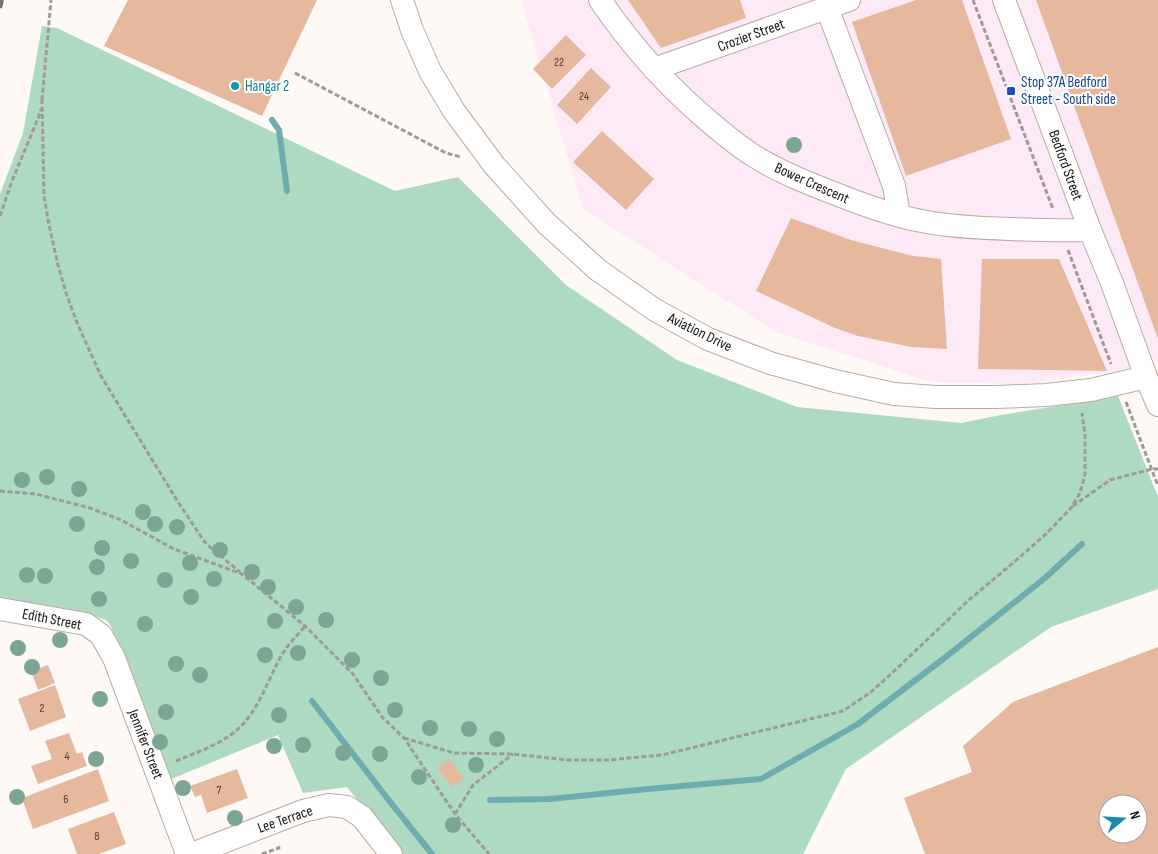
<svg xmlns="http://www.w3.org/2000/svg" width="1158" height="854" font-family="'Sofia Sans Condensed',sans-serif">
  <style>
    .industrial { fill: #fee9f7 }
    .green { fill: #afdac2 }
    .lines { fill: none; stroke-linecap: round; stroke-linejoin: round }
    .stream { stroke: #6eacb0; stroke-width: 6 }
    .building { fill: #e6b99f; fill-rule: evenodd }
    .minor-casing { stroke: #b9aba4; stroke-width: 24 }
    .path { stroke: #9f9a96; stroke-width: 3; stroke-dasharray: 5 2.5; stroke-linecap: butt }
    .minor { stroke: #fff; stroke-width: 22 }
    .rail { stroke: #746f6b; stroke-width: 4; stroke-dasharray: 9 9; stroke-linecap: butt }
    .tree { fill: #7ca693 }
    .culture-dot { fill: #0f9aa8; stroke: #fff; stroke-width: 2 }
    .transit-dot { fill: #1a4fb4; stroke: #fff; stroke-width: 2 }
    .labels { text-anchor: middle; stroke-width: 4; stroke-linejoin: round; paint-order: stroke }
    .number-label { font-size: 12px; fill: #4b3c33 }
    .street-label { font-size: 15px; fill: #17120f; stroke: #fff }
    .transit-label { font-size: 15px; fill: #164399; stroke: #fff; text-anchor: start }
    .culture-label { font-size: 15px; fill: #0d838f; stroke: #fff; text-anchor: start }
  </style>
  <rect width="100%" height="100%" fill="#fff9f5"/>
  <!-- industrial -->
  <polygon class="industrial" points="521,0 1158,0 1158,361 1113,372 1023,384 931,382 776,332 583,209"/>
  <!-- green -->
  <polygon class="green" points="42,26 57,28 395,191 458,177 566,285 677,360 797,407 961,423 1001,415 1118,396 1158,497 1158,589 1051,627 846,769 803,854 400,854 347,787 303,793 278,735 169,780 111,626 106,620 97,617 0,599 0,194 23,133"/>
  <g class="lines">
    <!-- stream -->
    <g class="stream">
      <polyline points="272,120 279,130 287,191"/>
      <polyline points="312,701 391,803 432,854"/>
      <polyline points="490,800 550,799 648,789 761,779 858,724 947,656 1045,578 1082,544"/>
    </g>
  </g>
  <!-- building -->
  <g class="building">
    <polygon points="128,0 317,0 262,116 104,46"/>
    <polygon points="628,0 740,0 746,18 661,48"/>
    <polygon points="916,0 962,0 1011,139 906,176 852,22"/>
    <polygon points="1036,0 1158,0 1158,339"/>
    <polygon points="566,35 586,55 552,89 533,69"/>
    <polygon points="591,68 611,87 577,124 557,105"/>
    <polygon points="602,131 654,179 626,210 573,162"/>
    <polygon points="791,218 851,240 913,256 941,259 947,349 911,347 858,336 835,328 756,291"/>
    <polygon points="982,259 1059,259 1107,371 978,369"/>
    <path d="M1158,647V854H925L904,798L972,772L963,746L1013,702ZM1108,804H1138V834H1108Z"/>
    <polygon points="48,665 55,683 38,690 31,671"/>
    <polygon points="55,685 66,717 30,731 18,699"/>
    <polygon points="69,733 77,754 82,752 87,766 38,784 31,766 52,759 45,741"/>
    <polygon points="449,759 464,778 452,787 437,768"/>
    <polygon points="98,769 109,801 33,829 22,798"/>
    <polygon points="237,769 248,798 207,813 201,795 195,797 190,786"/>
    <polygon points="114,812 126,844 99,854 77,854 68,829"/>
  </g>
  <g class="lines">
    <defs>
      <g id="minor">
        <polyline points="402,0 412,30 430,71 454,111 494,165 547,224 598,270 655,310 708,339 770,363 835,381 894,394 936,397 996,397 1046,395 1091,390 1146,377"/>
        <path d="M600,0C628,41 660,78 697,111C714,126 731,141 751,154C777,171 807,183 836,194C866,206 896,217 927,222C954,227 982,228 1010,229C1037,230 1063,231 1090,230"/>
        <polyline points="1004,0 1090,230 1112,283 1146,377 1158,405"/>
        <polyline points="827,8 894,186 899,215"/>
        <polyline points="654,69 849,0"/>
        <polyline points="0,609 86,624 101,635 114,658 187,854"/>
        <polyline points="192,854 303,811 329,805 347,807 362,817 391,854"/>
      </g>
    </defs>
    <!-- minor casing -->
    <use href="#minor" class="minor-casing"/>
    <!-- path -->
    <g class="path">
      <polyline points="973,0 1053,209"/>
      <polyline points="295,73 446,153 461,157"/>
      <polyline points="42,99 44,196 49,225 58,265 66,293 78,325 101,376 178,502 204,541 211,548 240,572"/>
      <polyline points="42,100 51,0"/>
      <polyline points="0,216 12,181 39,116 41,109"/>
      <polyline points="1068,250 1111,364"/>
      <polyline points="1126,402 1158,486"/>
      <polyline points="0,491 36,494 90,508 121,520 174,549 242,574 305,626 353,674 382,717 404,738 455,814 489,854"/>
      <polyline points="1073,506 1110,480 1152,469 1158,469"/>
      <polyline points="404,738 454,753 513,754 567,760 608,760 662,755 843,711 871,692 891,674 970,599 1013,563 1046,534 1071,508 1080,493 1085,474 1085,435 1082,413"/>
      <path d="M176,761C197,752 220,745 238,729C260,709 268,678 283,653C289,643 298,635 305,626"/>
      <polyline points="455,814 473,785 513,754"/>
      <polyline points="262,854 279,848 278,844"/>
    </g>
    <!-- minor -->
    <use href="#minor" class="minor"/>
    <!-- rail -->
    <polyline class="rail" points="0,8 2,0"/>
  </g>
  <!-- trees -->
  <g class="tree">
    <circle cx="794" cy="145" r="8"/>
    <circle cx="47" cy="477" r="8"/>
    <circle cx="22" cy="480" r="8"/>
    <circle cx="79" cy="489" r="8"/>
    <circle cx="143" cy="512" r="8"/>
    <circle cx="77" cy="524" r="8"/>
    <circle cx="155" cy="524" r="8"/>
    <circle cx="177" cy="527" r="8"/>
    <circle cx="102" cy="548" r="8"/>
    <circle cx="220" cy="550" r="8"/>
    <circle cx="131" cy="561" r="8"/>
    <circle cx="190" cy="563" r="8"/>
    <circle cx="97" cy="567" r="8"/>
    <circle cx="252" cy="572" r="8"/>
    <circle cx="27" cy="575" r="8"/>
    <circle cx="45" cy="576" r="8"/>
    <circle cx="214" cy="579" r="8"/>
    <circle cx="165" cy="580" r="8"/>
    <circle cx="268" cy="587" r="8"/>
    <circle cx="191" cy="597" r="8"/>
    <circle cx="99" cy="599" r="8"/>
    <circle cx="296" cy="607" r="8"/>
    <circle cx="326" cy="620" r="8"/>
    <circle cx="275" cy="621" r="8"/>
    <circle cx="145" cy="624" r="8"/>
    <circle cx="60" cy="640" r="8"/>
    <circle cx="18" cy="648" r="8"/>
    <circle cx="298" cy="653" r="8"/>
    <circle cx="265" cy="655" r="8"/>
    <circle cx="352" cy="660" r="8"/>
    <circle cx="176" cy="664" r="8"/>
    <circle cx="32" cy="667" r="8"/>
    <circle cx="200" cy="675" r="8"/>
    <circle cx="381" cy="678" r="8"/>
    <circle cx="100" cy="699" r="8"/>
    <circle cx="395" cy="710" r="8"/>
    <circle cx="166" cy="712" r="8"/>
    <circle cx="279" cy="715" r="8"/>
    <circle cx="430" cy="728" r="8"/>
    <circle cx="469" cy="729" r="8"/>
    <circle cx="497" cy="739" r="8"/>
    <circle cx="160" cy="742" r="8"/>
    <circle cx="303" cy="745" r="8"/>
    <circle cx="274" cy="746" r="8"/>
    <circle cx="343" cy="753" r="8"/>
    <circle cx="380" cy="754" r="8"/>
    <circle cx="96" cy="759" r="8"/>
    <circle cx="476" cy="765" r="8"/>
    <circle cx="419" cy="777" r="8"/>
    <circle cx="183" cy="788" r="8"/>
    <circle cx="17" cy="797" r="8"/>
    <circle cx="235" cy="818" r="8"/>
    <circle cx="453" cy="825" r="8"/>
  </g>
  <!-- markers -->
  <circle class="culture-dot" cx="235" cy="86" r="5"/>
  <rect class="transit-dot" x="1006" y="86" width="10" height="10" rx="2.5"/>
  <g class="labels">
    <!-- number labels -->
    <g class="number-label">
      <text x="559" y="66">22</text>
      <text x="584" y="100">24</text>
      <text x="42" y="712">2</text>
      <text x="67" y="760">4</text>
      <text x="219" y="794">7</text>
      <text x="66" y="803">6</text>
      <text x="97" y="840">8</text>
    </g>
    <!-- street labels -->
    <g class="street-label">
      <text transform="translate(751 35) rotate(-20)" y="5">Crozier Street</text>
      <text transform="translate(1066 165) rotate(70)" y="5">Bedford Street</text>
      <text transform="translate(812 183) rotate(24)" y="5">Bower Crescent</text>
      <text transform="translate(700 332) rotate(26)" y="5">Aviation Drive</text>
      <text transform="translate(52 619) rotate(11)" y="5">Edith Street</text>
      <text transform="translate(146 744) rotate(69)" y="5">Jennifer Street</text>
      <text transform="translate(285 819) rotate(-19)" y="5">Lee Terrace</text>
    </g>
    <!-- transit labels -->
    <g class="transit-label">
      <text x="1021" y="87">Stop 37A Bedford<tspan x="1021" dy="17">Street - South side</tspan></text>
    </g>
    <!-- culture labels -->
    <g class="culture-label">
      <text x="245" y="91">Hangar 2</text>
    </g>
  </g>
  <!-- north arrow -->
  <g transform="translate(1123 819) rotate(72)"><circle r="24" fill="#ffffff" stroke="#a2a09f"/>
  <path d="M0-4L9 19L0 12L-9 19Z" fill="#1b89af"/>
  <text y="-8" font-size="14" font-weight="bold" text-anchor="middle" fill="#17120f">N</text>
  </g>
</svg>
